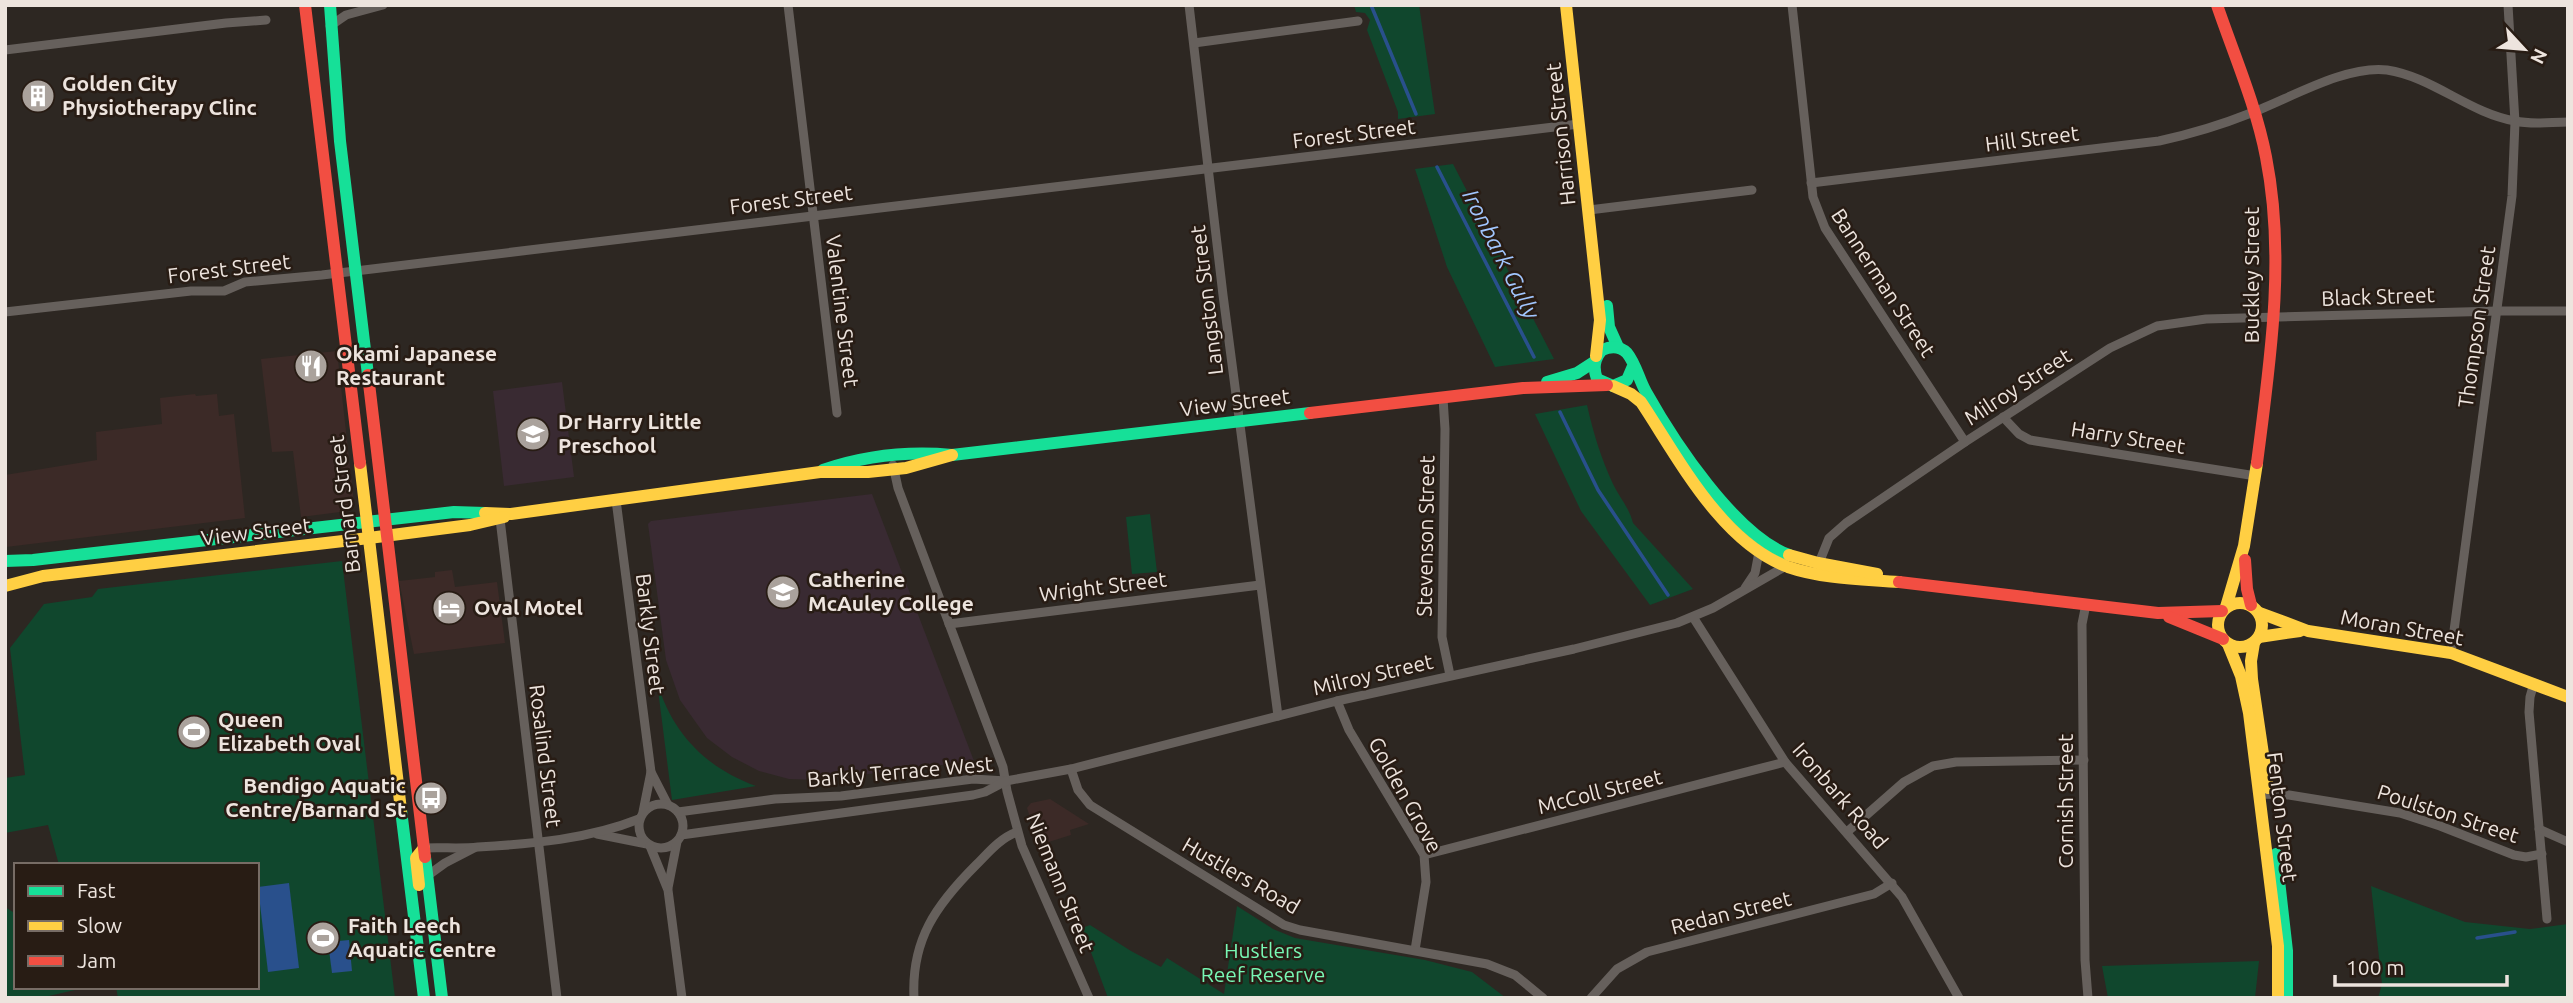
<svg xmlns="http://www.w3.org/2000/svg" width="2573" height="1003" font-family="Ubuntu,sans-serif">
  <style>
    .commercial { fill: #3c2a27 }
    .education { fill: #392a32 }
    .green { fill: #10472d }
    .water { fill: #29508c }
    .lines { fill: none; stroke-linecap: round; stroke-linejoin: round }
    .stream { stroke: #29508c; stroke-width: 3.5 }
    .street { stroke: #66605c; stroke-width: 9 }
    .fast { stroke: #16e098; stroke-width: 12 }
    .slow { stroke: #ffcf43; stroke-width: 12 }
    .jam { stroke: #f24e42; stroke-width: 12 }
    .labels { text-anchor: middle; stroke-width: 5; stroke-linejoin: round; paint-order: stroke }
    .poi-label { font-size: 21px; font-weight: bold; fill: #ede4de; stroke: #281c14; text-anchor: start }
    .street-label { font-size: 21px; fill: #ede4de; stroke: #281c14 }
    .park-label { font-size: 21px; fill: #78f7b4; stroke: #281c14 }
    .water-label { font-size: 23px; font-style: italic; fill: #a1c6fe; stroke: #281c14 }
  </style>
  <rect width="100%" height="100%" fill="#2d2722"/>
  <!-- commercial -->
  <g class="commercial">
    <polygon points="337,351 354,503 348,511 301,517 293,451 272,452 261,359"/>
    <polygon points="195,394 196,396 217,394 219,416 234,414 245,518 6,547 5,475 97,460 96,432 162,424 160,398"/>
    <polygon points="452,570 455,587 497,582 505,643 414,654 399,581 435,577 435,572"/>
    <polygon points="1050,799 1089,824 1070,830 1071,835 1039,845 1027,808 1031,803"/>
  </g>
  <!-- education -->
  <g class="education">
    <polygon points="562,382 574,477 504,486 493,391"/>
    <polygon points="872,494 974,761 820,780 789,779 759,771 732,757 707,738 680,700 666,660 648,524 651,521"/>
  </g>
  <!-- green -->
  <g class="green">
    <polygon points="1354,5 1419,5 1435,114 1398,119 1398,112 1367,30 1370,20 1365,13 1356,12"/>
    <polygon points="1453,164 1554,359 1495,367 1447,267 1415,169"/>
    <path d="M1587,405C1593,432 1601,458 1613,484C1619,497 1629,507 1633,523L1693,589L1650,605L1581,511L1535,414Z"/>
    <polygon points="1150,514 1157,572 1132,574 1126,517"/>
    <polygon points="342,561 395,998 118,998 116,987 257,987 257,865 59,865 48,825 5,833 5,778 25,775 10,648 44,604 92,597 98,589"/>
    <path d="M657,682C672,733 706,768 756,786L672,800Z"/>
    <polygon points="2371,886 2465,922 2530,929 2568,924 2568,998 2378,998 2382,984"/>
    <polygon points="1237,906 1273,929 1295,938 1425,960 1472,972 1506,998 1108,998 1082,928 1090,925 1131,951 1161,967 1167,958 1224,994"/>
    <polygon points="5,907 16,914 16,987 88,987 40,998 5,998"/>
    <polygon points="2259,961 2255,998 2108,998 2102,966"/>
  </g>
  <!-- water -->
  <g class="water">
    <polygon points="289,883 299,968 268,972 258,887"/>
    <polygon points="349,940 352,971 332,973 328,942"/>
  </g>
  <g class="lines">
    <!-- stream -->
    <g class="stream">
      <polyline points="1371,5 1416,114"/>
      <polyline points="1437,167 1534,357"/>
      <polyline points="1560,412 1598,490 1668,595"/>
      <polyline points="2477,938 2515,932"/>
    </g>
    <!-- street -->
    <g class="street">
      <polyline points="788,5 837,413"/>
      <polyline points="1189,5 1223,295 1278,716"/>
      <polyline points="1792,5 1813,197 1825,228 1965,442"/>
      <polyline points="330,26 346,15 383,5"/>
      <polyline points="1194,43 1358,21"/>
      <polyline points="5,50 226,23 266,20"/>
      <path d="M1811,183L2159,141C2191,134 2221,125 2251,113C2289,99 2345,65 2387,70C2433,77 2469,113 2515,121C2532,125 2551,122 2568,122"/>
      <polyline points="1589,210 1752,190"/>
      <polyline points="5,312 191,291 224,291 245,282 322,275 1579,124"/>
      <polyline points="1443,398 1445,429 1442,637 1450,675"/>
      <polyline points="2003,417 2019,434 2030,440 2256,476"/>
      <polyline points="893,465 898,488 1003,767 1007,791 1022,846 1089,998"/>
      <polyline points="616,500 651,772 668,805"/>
      <polyline points="500,519 557,998"/>
      <polyline points="1819,563 1829,538 1846,523 1965,442 2110,348 2157,326 2206,319 2498,311 2568,311"/>
      <polyline points="1745,588 1755,573 1759,552"/>
      <polyline points="2086,604 2082,624 2085,960 2088,998"/>
      <polyline points="1693,617 1785,762 1902,897 1959,998"/>
      <polyline points="949,624 1260,585"/>
      <polyline points="2451,653 2512,196 2515,122 2508,5"/>
      <polyline points="2534,683 2530,697 2529,712 2547,919"/>
      <polyline points="1337,701 1349,730 1424,855 1426,882 1415,950"/>
      <polyline points="1071,769 1078,790 1090,805 1284,925 1300,930 1487,964 1515,975 1543,998"/>
      <polyline points="2260,794 2289,795 2400,813 2440,826 2514,855 2526,857 2542,854"/>
      <circle cx="661" cy="826" r="22"/>
      <polyline points="643,812 651,772"/>
      <polyline points="678,812 775,799 841,796 973,779 1006,781 1071,769 1337,701 1574,649 1677,623 1713,608 1786,566"/>
      <polyline points="2539,829 2568,842"/>
      <polyline points="1847,832 1904,782 1933,766 1956,762 2084,760"/>
      <polyline points="597,834 647,844"/>
      <polyline points="681,835 973,795 985,792 1006,781"/>
      <polyline points="650,846 668,890 682,998"/>
      <path d="M424,848C442,847 460,849 478,847C532,844 589,839 639,819"/>
      <polyline points="1424,855 1785,762"/>
      <polyline points="427,876 445,863 474,848"/>
      <polyline points="668,888 677,842"/>
      <path d="M914,998C911,940 936,905 976,865C988,853 1000,838 1017,832"/>
      <polyline points="1591,998 1617,969 1647,952 1874,894 1892,883"/>
    </g>
    <!-- fast -->
    <g class="fast">
      <polyline points="330,5 340,141 368,375"/>
      <polyline points="1607,306 1609,327 1618,347"/>
      <path d="M1633,366L1627,380L1613,386L1597,379C1593,368 1594,359 1602,350C1611,346 1620,346 1627,353C1636,364 1639,380 1646,392C1674,442 1735,535 1789,555"/>
      <polyline points="1547,382 1577,373 1594,362"/>
      <path d="M823,470C864,456 909,451 952,455L1310,413"/>
      <polyline points="5,561 33,560 454,512 485,513"/>
      <polyline points="401,810 424,998"/>
      <polyline points="2276,854 2287,951 2287,998"/>
      <polyline points="425,857 442,998"/>
    </g>
    <!-- slow -->
    <g class="slow">
      <polyline points="1566,5 1600,320 1596,356"/>
      <path d="M1613,386L1631,394L1641,402C1679,459 1721,542 1788,567C1823,579 1862,579 1899,582"/>
      <polyline points="360,463 401,810"/>
      <polyline points="485,513 511,514 820,472 868,472 906,468 952,455"/>
      <polyline points="1789,555 1818,563 1877,574"/>
      <polyline points="5,586 43,576 369,538 470,525 504,517"/>
      <circle cx="2240" cy="625" r="22"/>
      <polyline points="2226,607 2244,546 2257,463"/>
      <polyline points="2260,613 2308,631 2451,653 2568,697"/>
      <polyline points="2259,637 2300,631"/>
      <polyline points="2254,643 2251,661 2252,679 2268,788"/>
      <polyline points="2228,644 2241,676 2249,713 2278,946 2278,998"/>
      <polyline points="419,885 416,858 424,848"/>
    </g>
    <!-- jam -->
    <g class="jam">
      <polyline points="305,5 360,463"/>
      <path d="M2217,5C2234,55 2256,105 2266,157C2286,258 2270,362 2257,463"/>
      <polyline points="368,375 425,857"/>
      <polyline points="1310,413 1523,388 1607,385"/>
      <polyline points="2245,560 2247,589 2251,605"/>
      <polyline points="1899,582 2158,613 2222,611"/>
      <polyline points="2169,617 2223,639"/>
    </g>
  </g>
  <!-- icons -->
  <defs>
    <symbol id="building-disc" viewBox="-11 -11 22 22"><circle r="9.5" fill="#aaa29c" stroke="#281c14"/><path d="M-4-6H4V6H1V3H-1V6H-4ZM-2.5-4.3h1.7v1.8h-1.7ZM.8-4.3h1.7v1.8H.8ZM-2.5-1h1.7V.8h-1.7ZM.8-1h1.7V.8H.8Z" fill="#fff"/></symbol>
    <symbol id="restaurant-disc" viewBox="-11 -11 22 22"><circle r="9.5" fill="#aaa29c" stroke="#281c14"/><path d="M-5-6h1v4h1v-4h1v4h1v-4h1v5L-1.5 .5V6h-2V.5L-5-1ZM5-6V6H3V1.5H1.5Q1.5-4 5-6Z" fill="#fff"/></symbol>
    <symbol id="school-disc" viewBox="-11 -11 22 22"><circle r="9.5" fill="#aaa29c" stroke="#281c14"/><path d="M0-5L7-2L0 1L-7-2ZM-4 1L0 2.5L4 1V4Q0 6-4 4Z" fill="#fff"/></symbol>
    <symbol id="hotel-disc" viewBox="-11 -11 22 22"><circle r="9.5" fill="#aaa29c" stroke="#281c14"/><path d="M-6-4.5h1.5V1H6V5H4.5V3h-9V5H-6ZM-4 0a1.8 1.8 0 1 1 3.6 0ZM.5 0V-2.5h3Q6-2.5 6 0Z" fill="#fff"/></symbol>
    <symbol id="stadium-disc" viewBox="-11 -11 22 22"><circle r="9.5" fill="#aaa29c" stroke="#281c14"/><path d="M0-5a6.5 5 0 1 0 0 10a6.5 5 0 1 0 0-10ZM-3.5-1.8h7v3.6h-7Z" fill="#fff"/></symbol>
    <symbol id="bus-disc" viewBox="-11 -11 22 22"><circle r="9.5" fill="#aaa29c" stroke="#281c14"/><path d="M-5-6H5V4H4V6H2V4H-2V6H-4V4H-5ZM-3.5-4V0h7V-4ZM-3.5 1.2v1.5H-2V1.2ZM2 1.2v1.5H3.5V1.2Z" fill="#fff"/></symbol>
  </defs>
  <g fill-rule="evenodd">
    <use href="#building-disc" x="19" y="77" width="38" height="38"/>
    <use href="#restaurant-disc" x="292" y="347" width="38" height="38"/>
    <use href="#school-disc" x="514" y="415" width="38" height="38"/>
    <use href="#school-disc" x="764" y="573" width="38" height="38"/>
    <use href="#hotel-disc" x="430" y="589" width="38" height="38"/>
    <use href="#stadium-disc" x="175" y="713" width="38" height="38"/>
    <use href="#bus-disc" x="412" y="779" width="38" height="38"/>
    <use href="#stadium-disc" x="304" y="919" width="38" height="38"/>
  </g>
  <g class="labels">
    <!-- poi labels -->
    <g class="poi-label">
      <text x="62" y="91">Golden City<tspan x="62" dy="24">Physiotherapy Clinc</tspan></text>
      <text x="336" y="361">Okami Japanese<tspan x="336" dy="24">Restaurant</tspan></text>
      <text x="558" y="429">Dr Harry Little<tspan x="558" dy="24">Preschool</tspan></text>
      <text x="808" y="587">Catherine<tspan x="808" dy="24">McAuley College</tspan></text>
      <text x="474" y="615">Oval Motel</text>
      <text x="218" y="727">Queen<tspan x="218" dy="24">Elizabeth Oval</tspan></text>
      <text x="406" y="793" text-anchor="end">Bendigo Aquatic<tspan x="406" dy="24">Centre/Barnard St</tspan></text>
      <text x="348" y="933">Faith Leech<tspan x="348" dy="24">Aquatic Centre</tspan></text>
    </g>
    <!-- street labels -->
    <g class="street-label">
      <text transform="translate(1354 134) rotate(-7)" y="7">Forest Street</text>
      <text transform="translate(1561 134) rotate(-96)" y="7">Harrison Street</text>
      <text transform="translate(2032 139) rotate(-7)" y="7">Hill Street</text>
      <text transform="translate(791 200) rotate(-7)" y="7">Forest Street</text>
      <text transform="translate(229 269) rotate(-7)" y="7">Forest Street</text>
      <text transform="translate(2252 275) rotate(-90)" y="7">Buckley Street</text>
      <text transform="translate(1883 283) rotate(57)" y="7">Bannerman Street</text>
      <text transform="translate(2378 297) rotate(-2)" y="7">Black Street</text>
      <text transform="translate(1207 300) rotate(-97)" y="7">Langston Street</text>
      <text transform="translate(842 311) rotate(83)" y="7">Valentine Street</text>
      <text transform="translate(2477 327) rotate(-82)" y="7">Thompson Street</text>
      <text transform="translate(2018 387) rotate(-33)" y="7">Milroy Street</text>
      <text transform="translate(1235 403) rotate(-7)" y="7">View Street</text>
      <text transform="translate(2128 438) rotate(9)" y="7">Harry Street</text>
      <text transform="translate(345 504) rotate(-97)" y="7">Barnard Street</text>
      <text transform="translate(256 532) rotate(-7)" y="7">View Street</text>
      <text transform="translate(1426 536) rotate(-89)" y="7">Stevenson Street</text>
      <text transform="translate(1103 587) rotate(-7)" y="7">Wright Street</text>
      <text transform="translate(2402 628) rotate(10)" y="7">Moran Street</text>
      <text transform="translate(650 634) rotate(83)" y="7">Barkly Street</text>
      <text transform="translate(1373 675) rotate(-13)" y="7">Milroy Street</text>
      <text transform="translate(545 756) rotate(83)" y="7">Rosalind Street</text>
      <text transform="translate(900 772) rotate(-5)" y="7">Barkly Terrace West</text>
      <text transform="translate(1600 792) rotate(-14)" y="7">McColl Street</text>
      <text transform="translate(1405 795) rotate(61)" y="7">Golden Grove</text>
      <text transform="translate(1840 796) rotate(49)" y="7">Ironbark Road</text>
      <text transform="translate(2066 801) rotate(-90)" y="7">Cornish Street</text>
      <text transform="translate(2448 814) rotate(18)" y="7">Poulston Street</text>
      <text transform="translate(2282 817) rotate(83)" y="7">Fenton Street</text>
      <text transform="translate(1241 876) rotate(30)" y="7">Hustlers Road</text>
      <text transform="translate(1060 883) rotate(68)" y="7">Niemann Street</text>
      <text transform="translate(1731 913) rotate(-14)" y="7">Redan Street</text>
    </g>
    <!-- park labels -->
    <g class="park-label">
      <text x="1263" y="958">Hustlers<tspan x="1263" dy="24">Reef Reserve</tspan></text>
    </g>
    <!-- water labels -->
    <g class="water-label">
      <text transform="translate(1501 254) rotate(63)" y="8">Ironbark Gully</text>
    </g>
  </g>
  <!-- border -->
  <rect width="2573" height="1003" fill="none" stroke="#ede4de" stroke-width="14"/>
  <!-- legend -->
  <rect x="14" y="863" width="245" height="126" fill="#281c14" stroke="#776c65" stroke-width="2"/>
  <rect x="28" y="886" width="35" height="10" fill="#16e098" stroke="#776c65" stroke-width="2"/>
  <text x="77" y="898" font-size="21" fill="#ede4de">Fast</text>
  <rect x="28" y="921" width="35" height="10" fill="#ffcf43" stroke="#776c65" stroke-width="2"/>
  <text x="77" y="933" font-size="21" fill="#ede4de">Slow</text>
  <rect x="28" y="956" width="35" height="10" fill="#f24e42" stroke="#776c65" stroke-width="2"/>
  <text x="77" y="968" font-size="21" fill="#ede4de">Jam</text>
  <!-- north arrow -->
  <g transform="translate(2524 49) rotate(116)" stroke="#281c14" stroke-width="5" paint-order="stroke">
  <path d="M0-5L12 26L0 18L-12 26Z" fill="#ede4de"/>
  <text y="-10" font-size="19" font-weight="bold" text-anchor="middle" fill="#ede4de">N</text>
  </g>
  <!-- scale -->
  <path d="M2335 975v10h172v-10" fill="none" stroke="#ede4de" stroke-width="3.5"/>
  <text x="2346" y="975" font-size="21" fill="#ede4de" stroke="#281c14" stroke-width="5" paint-order="stroke">100 m</text>
</svg>
